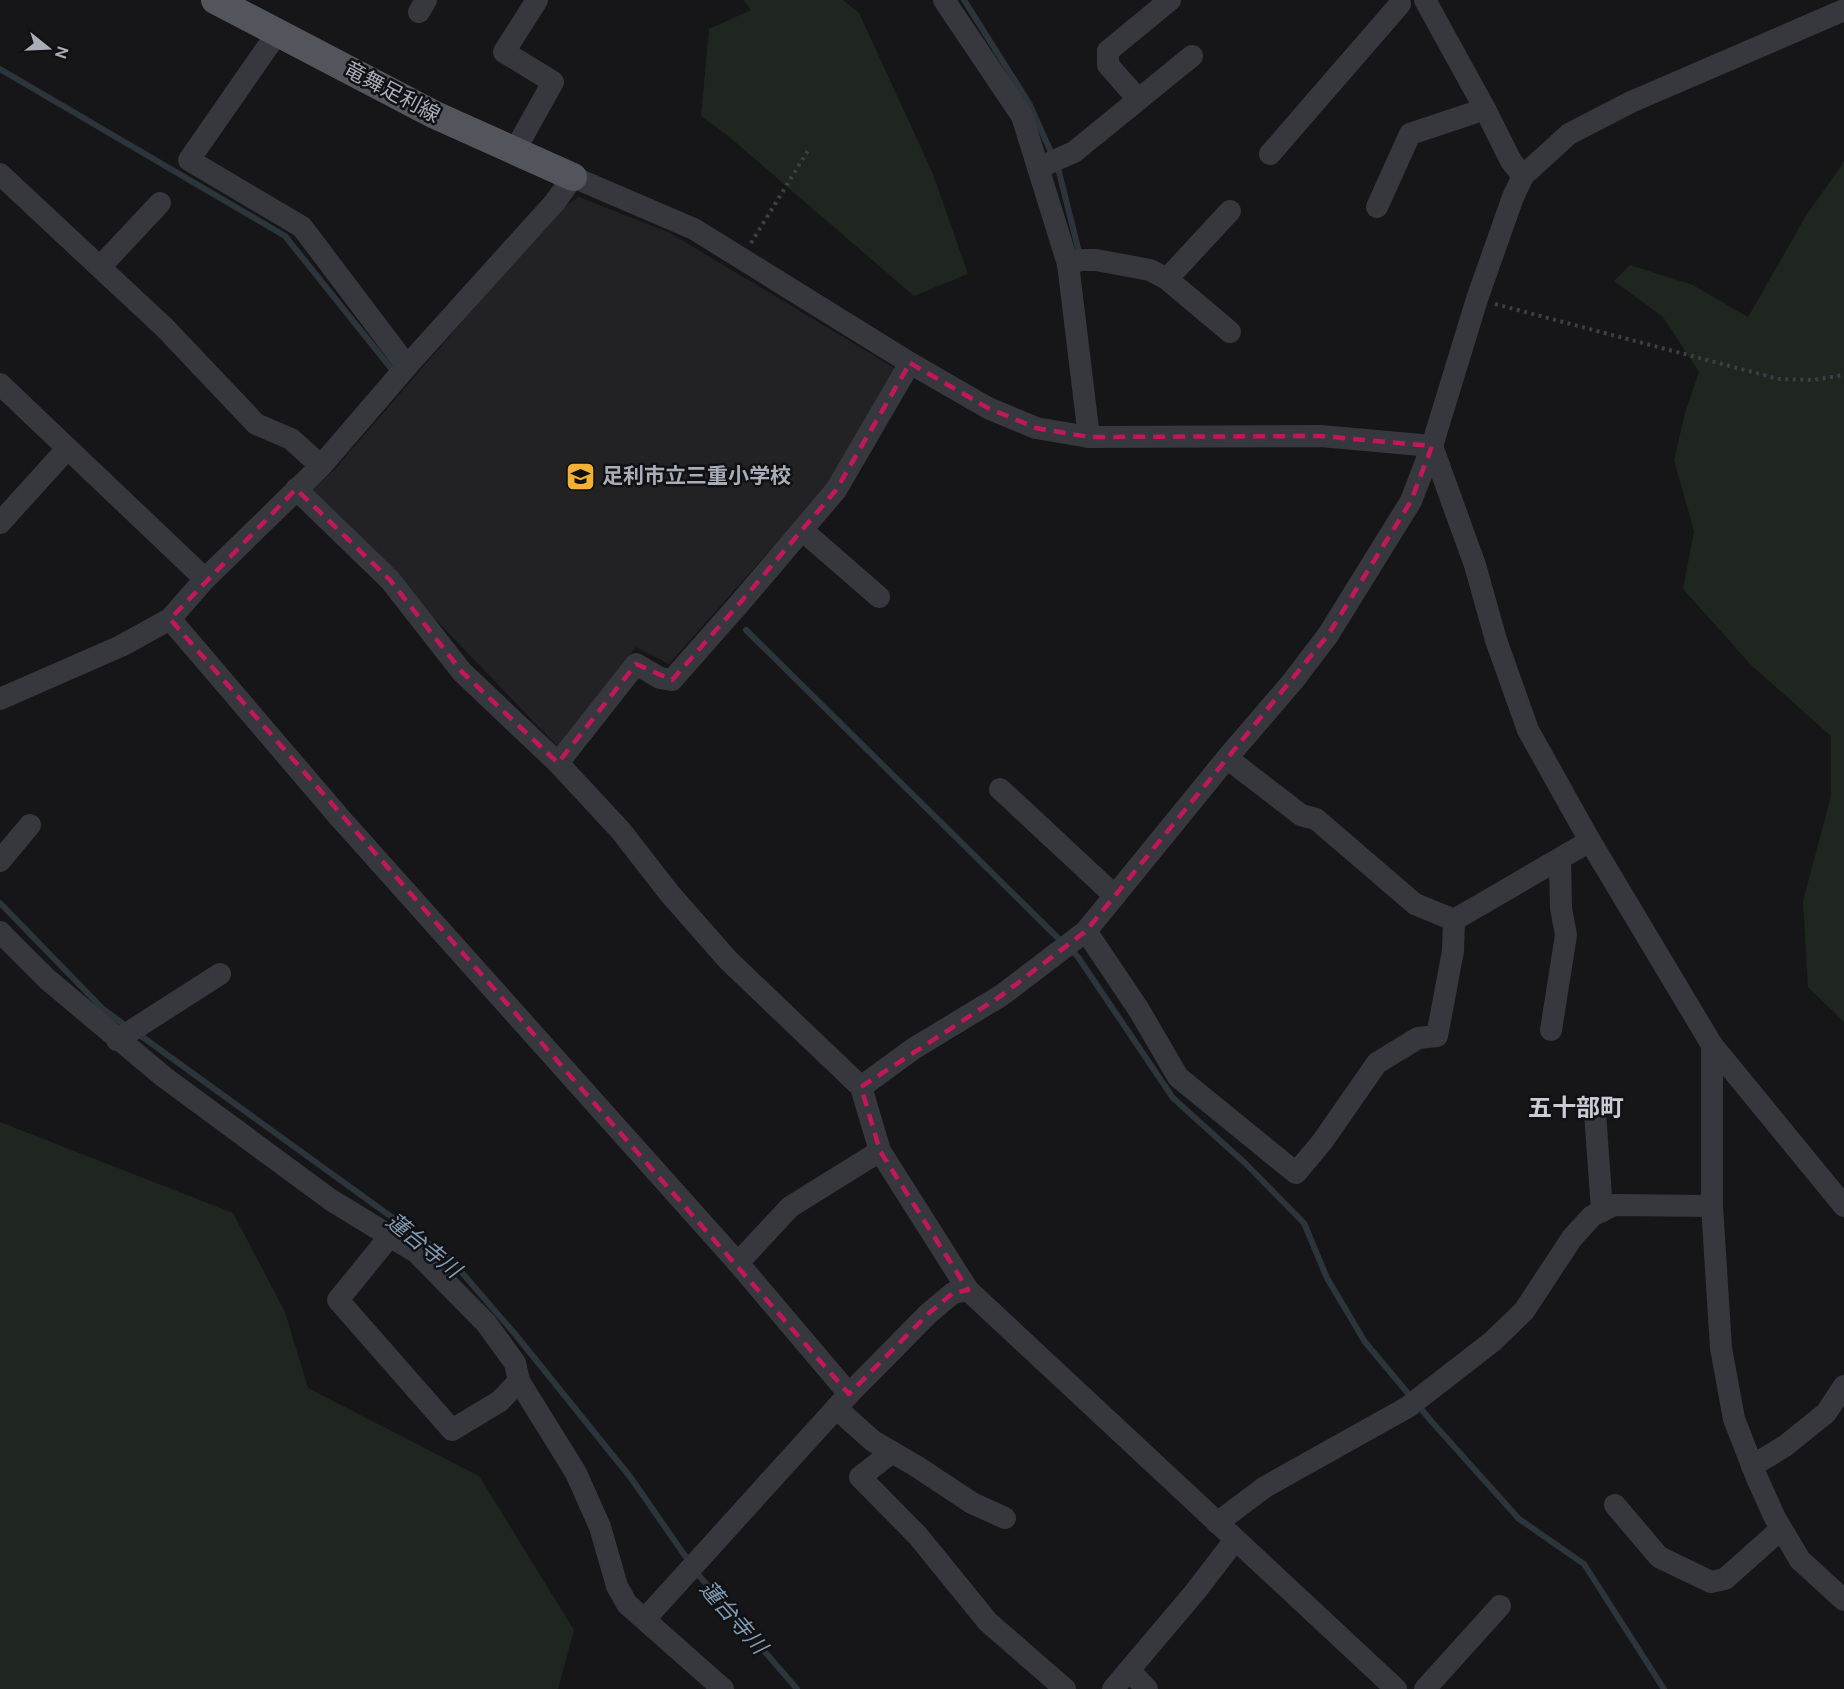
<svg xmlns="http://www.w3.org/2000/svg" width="1844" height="1689" font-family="'DM Sans','Noto Sans JP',sans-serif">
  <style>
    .built { fill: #222225 }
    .green { fill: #1e261f }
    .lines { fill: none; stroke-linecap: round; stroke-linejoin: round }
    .stream { stroke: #2c353c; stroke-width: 6 }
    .path { stroke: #3d3f44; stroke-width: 4; stroke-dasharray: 3 4.5; stroke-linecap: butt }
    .minor { stroke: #37383d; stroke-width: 22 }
    .major { stroke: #53555c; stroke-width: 28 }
    .marked { fill: none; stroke: #c2185b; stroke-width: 4.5; stroke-dasharray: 12 8; stroke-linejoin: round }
    .labels { text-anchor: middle; stroke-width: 5; stroke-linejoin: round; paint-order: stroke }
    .street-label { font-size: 21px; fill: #a8adb8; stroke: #111113 }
    .poi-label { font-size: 21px; font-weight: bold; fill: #a8adb8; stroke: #111113; text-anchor: start }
    .water-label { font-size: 22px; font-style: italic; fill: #7f9bb3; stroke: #111113 }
    .quarter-label { font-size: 24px; font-weight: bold; fill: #c9ccd4; stroke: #111113 }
  </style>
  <rect width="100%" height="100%" fill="#161618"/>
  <!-- built -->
  <polygon class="built" points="579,197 670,233 896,369 831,481 669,664 636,647 560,749 311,490 333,471 559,210"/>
  <!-- green -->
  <g class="green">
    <polygon points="743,0 843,0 859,13 933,174 968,274 914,296 727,135 701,116 709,29 751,10"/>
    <polygon points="1844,162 1844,1022 1808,987 1803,901 1831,796 1831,736 1752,666 1683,589 1694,531 1674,460 1685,413 1699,372 1663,317 1614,281 1630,265 1693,285 1748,317 1807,214"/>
    <polygon points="0,1122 233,1213 285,1312 308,1388 479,1476 574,1630 558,1689 0,1689"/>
  </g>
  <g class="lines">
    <!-- stream -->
    <g class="stream">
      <polyline points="964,0 1029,103 1058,168 1078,248"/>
      <polyline points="0,69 285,236 390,367"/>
      <polyline points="746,630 1062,942"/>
      <polyline points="0,903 103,1009 129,1028"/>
      <polyline points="1070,949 1078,957 1173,1098 1246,1164 1304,1223 1327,1278 1365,1342 1432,1422 1519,1519 1584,1564 1664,1689"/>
      <polyline points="137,1033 451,1260 515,1334 631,1478 690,1563"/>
      <polyline points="695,1571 797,1689"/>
    </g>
    <!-- path -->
    <g class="path">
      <polyline points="751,243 809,149"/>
      <polyline points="1495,304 1779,379 1813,380 1844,375"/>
    </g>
    <!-- minor -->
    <g class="minor">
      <polyline points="944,0 1022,116 1068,264 1089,437"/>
      <polyline points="1425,0 1485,109 1511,161 1523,176"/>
      <polyline points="419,12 426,0"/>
      <polyline points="278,32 189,160 302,227 407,366"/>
      <polyline points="1138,99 1108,65 1108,51 1170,0"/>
      <polyline points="514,152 553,82 504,52 537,0"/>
      <polyline points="1270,154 1400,4"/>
      <polyline points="1038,168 1074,152 1192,56"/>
      <polyline points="0,174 165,328 256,424 291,439 321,466"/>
      <polyline points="1377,207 1410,134 1485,109"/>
      <polyline points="1068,264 1081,260 1096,260 1150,270 1167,279 1230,332"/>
      <polyline points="100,267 160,203"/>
      <polyline points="1167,279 1230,211"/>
      <polyline points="0,384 205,579"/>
      <polyline points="1432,446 1475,565 1496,640 1528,730 1590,841 1712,1045 1844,1206"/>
      <polyline points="296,489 390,580 462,672 558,763 621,831 670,894 728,960 861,1087 880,1151 968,1290 1396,1689"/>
      <polyline points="0,523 67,449"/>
      <polyline points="802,530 879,597"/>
      <polyline points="170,619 340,818 738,1263 849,1394"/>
      <polyline points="0,699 121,646 170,619 205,579 321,466 407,366 555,202 573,177 694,229 910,363 988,408 1036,428 1089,437 1321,436 1432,446"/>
      <polyline points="1227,758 1301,815 1316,819 1415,904 1454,920"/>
      <polyline points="558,763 636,664 660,678 672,680 739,604 836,490 910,363"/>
      <polyline points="1000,789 1115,896"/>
      <polyline points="0,861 30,825"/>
      <polyline points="1454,920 1590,841"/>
      <polyline points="1086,931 1139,1010 1178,1077 1296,1173 1322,1142 1377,1063 1418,1038 1437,1036 1453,951 1454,920"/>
      <polyline points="0,932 47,979 164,1077 331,1200 416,1252 486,1323 515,1363 519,1381 576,1473 600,1527 617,1586 627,1604 723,1689"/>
      <polyline points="1551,1030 1566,935 1561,908 1560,859"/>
      <polyline points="117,1040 220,974"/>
      <polyline points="1712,1045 1712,1206 1721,1348 1734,1419 1757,1478 1775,1518 1800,1560 1844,1600"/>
      <polyline points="861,1087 913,1049 1002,995 1086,931 1227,758 1293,681 1328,635 1411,501 1432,446 1477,299 1513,197 1523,176 1569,134 1631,102 1844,10"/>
      <polyline points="1595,1112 1602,1211"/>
      <polyline points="390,1236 338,1300 452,1430 500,1401 519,1381"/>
      <polyline points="738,1263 790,1207 880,1151"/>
      <polyline points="836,1408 873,1441 916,1466 972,1503 1005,1518"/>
      <polyline points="892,1452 860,1477 918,1536 988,1622 1065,1689"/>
      <polyline points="1752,1466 1785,1446 1826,1413 1844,1386"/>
      <polyline points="1615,1505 1659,1557 1711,1582 1725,1579 1781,1529"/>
      <polyline points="1217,1523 1265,1487 1408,1407 1493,1341 1524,1311 1572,1238 1592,1216 1614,1205 1712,1206"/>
      <polyline points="645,1619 849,1394 929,1313 953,1293 968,1290"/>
      <polyline points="1129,1670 1147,1689"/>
      <polyline points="1113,1689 1195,1592 1235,1540"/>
      <polyline points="1425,1689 1500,1606"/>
    </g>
    <!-- major -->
    <polyline class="major" points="215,0 435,115 573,177"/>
  </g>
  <!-- marked area -->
  <path class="marked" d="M910,363L988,408L1036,428L1089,437L1321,436L1432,446L1411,501L1328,635L1086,931L1002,995L861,1087L880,1151L968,1290L953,1293L929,1313L849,1394L170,619L296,489L390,580L462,672L558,763L636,664L672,680L739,604L836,490Z"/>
  <!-- icons -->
  <defs>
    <symbol id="school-square" viewBox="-11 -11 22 22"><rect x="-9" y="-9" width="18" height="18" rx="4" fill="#f2b134" stroke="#111113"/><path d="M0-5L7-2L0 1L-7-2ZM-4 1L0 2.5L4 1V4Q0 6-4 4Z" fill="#111"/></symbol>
  </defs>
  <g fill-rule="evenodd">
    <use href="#school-square" x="564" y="460" width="33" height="33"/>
  </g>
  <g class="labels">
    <!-- street labels -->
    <g class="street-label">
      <text transform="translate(392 92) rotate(28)" y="7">竜舞足利線</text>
    </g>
    <!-- poi labels -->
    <g class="poi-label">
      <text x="602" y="483">足利市立三重小学校</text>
    </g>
    <!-- water labels -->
    <g class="water-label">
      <text transform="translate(424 1245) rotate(39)" y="8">蓮台寺川</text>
      <text transform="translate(734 1617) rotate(49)" y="8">蓮台寺川</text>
    </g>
    <!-- quarter labels -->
    <g class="quarter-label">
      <text x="1576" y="1116">五十部町</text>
    </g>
  </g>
  <!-- north arrow -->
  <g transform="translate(48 48) rotate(108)" stroke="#111113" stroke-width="4.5" paint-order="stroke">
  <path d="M0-4.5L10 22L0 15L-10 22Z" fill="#a8adb8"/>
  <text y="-9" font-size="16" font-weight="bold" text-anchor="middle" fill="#a8adb8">N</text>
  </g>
</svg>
